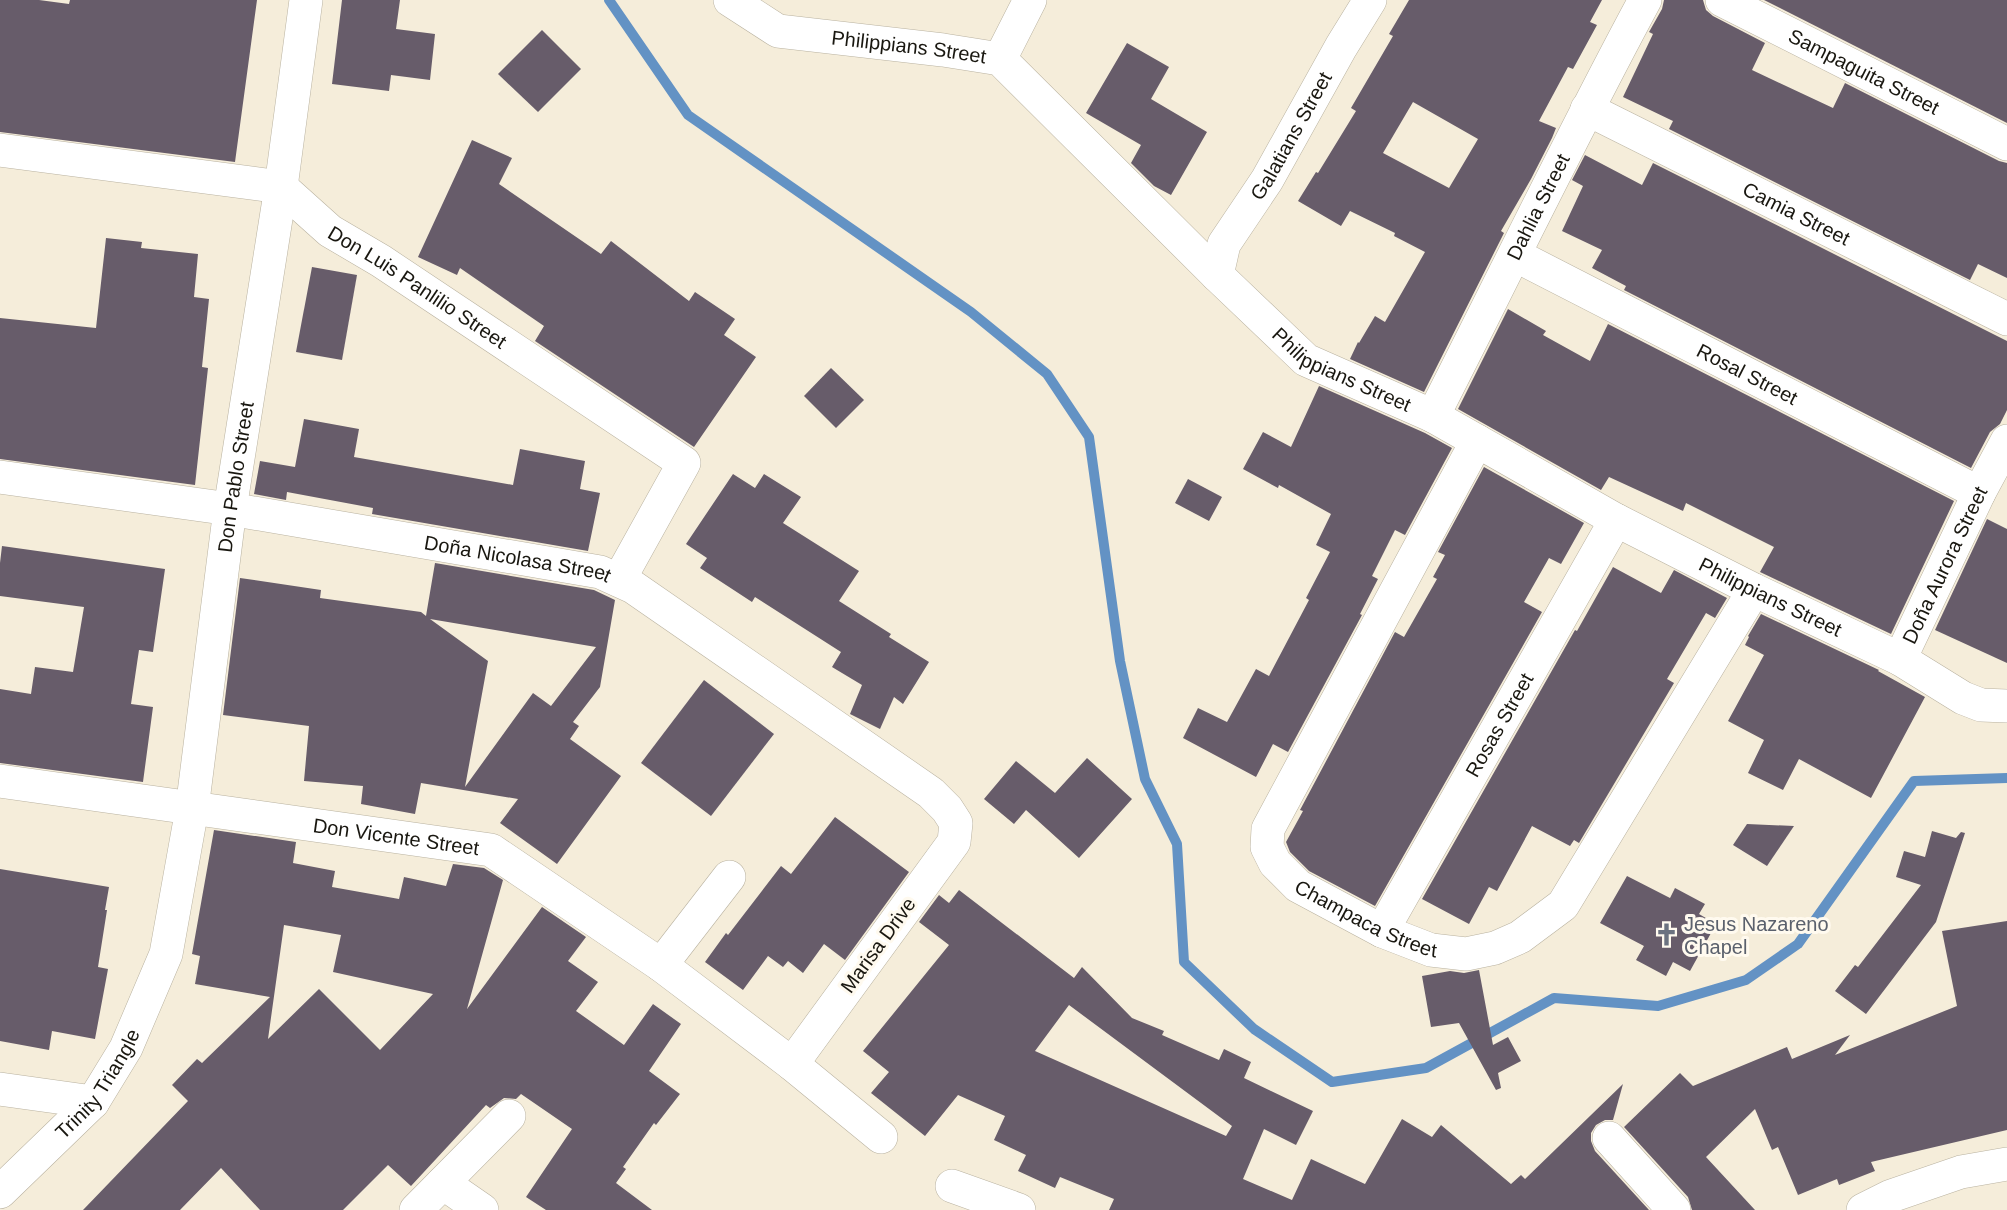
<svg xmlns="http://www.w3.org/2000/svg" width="2007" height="1210" font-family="Helvetica,sans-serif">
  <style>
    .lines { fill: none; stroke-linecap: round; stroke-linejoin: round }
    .stream { stroke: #6392c4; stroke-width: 10 }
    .building { fill: #675c6a; fill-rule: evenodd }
    .minor-casing { stroke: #b9b2a0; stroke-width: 34 }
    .minor { stroke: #fff; stroke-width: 33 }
    .labels { text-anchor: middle; stroke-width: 6; stroke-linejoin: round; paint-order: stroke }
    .street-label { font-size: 20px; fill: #191710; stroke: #fffaef }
    .worship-label { font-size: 20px; fill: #5b616d; stroke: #fffaef; text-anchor: start }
  </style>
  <rect width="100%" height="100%" fill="#f5edda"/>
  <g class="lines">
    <!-- stream -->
    <polyline class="stream" points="609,0 688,115 971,312 1047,374 1089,437 1120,661 1145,779 1177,844 1184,962 1254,1029 1332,1082 1426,1068 1554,998 1658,1006 1746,980 1798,944 1914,781 2007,778"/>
  </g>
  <!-- building -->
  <g class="building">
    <polygon points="0,0 39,0 69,4 70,0 257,0 235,162 0,132"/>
    <polygon points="342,0 400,0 396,29 435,34 430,80 391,75 389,91 332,84"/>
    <path d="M1409,0H1602L1590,22L1597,25L1573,69L1568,67L1539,121L1556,128L1552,138L1531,179L1501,231L1504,233L1424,392L1350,359L1358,342L1359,343L1375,316L1385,322L1425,252L1394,236L1395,233L1350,211L1341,226L1298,201L1316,172L1318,173L1356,111L1351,108L1393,36L1389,34ZM1413,102L1478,139L1449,188L1383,153Z"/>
    <polygon points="1664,0 1703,0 1706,10 1713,16 1765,43 1752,70 1833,108 1845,83 1999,161 2007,163 2007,278 1978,264 1970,280 1669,129 1673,121 1623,97 1653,34 1649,32 1662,9"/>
    <polygon points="1764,0 2007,0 2007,123"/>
    <polygon points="542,30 581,69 538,112 498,74"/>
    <polygon points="1127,43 1169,67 1151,99 1207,132 1171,195 1154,186 1131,163 1141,145 1086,113"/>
    <polygon points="472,140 512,158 499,184 601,254 611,241 689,301 695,292 735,319 724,335 756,357 694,447 535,341 544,326 460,268 457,275 418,257"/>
    <polygon points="1585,155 1642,185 1653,163 2007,341 2007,410 2000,424 1990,432 1971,468 1624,290 1626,286 1592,268 1602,250 1562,231 1583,186 1572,180"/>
    <polygon points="106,238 142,242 141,248 198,254 194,297 209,299 202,367 208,368 195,485 0,459 0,318 96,328"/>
    <polygon points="312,267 357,275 342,360 296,352"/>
    <polygon points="1508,309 1546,331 1543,335 1590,361 1608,324 1954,501 1891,634 1760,572 1774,547 1686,503 1683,511 1609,477 1601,490 1458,409"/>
    <polygon points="831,368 864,400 836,428 804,396"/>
    <polygon points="1319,386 1425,433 1452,448 1405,535 1395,530 1372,576 1378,579 1360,614 1362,615 1288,752 1273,744 1256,777 1183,738 1198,708 1227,722 1256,669 1269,676 1309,600 1306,598 1330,552 1316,545 1331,514 1279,485 1278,488 1243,469 1263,432 1291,447"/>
    <polygon points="304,419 359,429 354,457 513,485 520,449 585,461 580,489 600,493 588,551 372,514 373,508 287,492 286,500 254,494 260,461 295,467"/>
    <polygon points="1484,467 1584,523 1561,564 1549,558 1524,602 1542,612 1375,906 1309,871 1290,852 1286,842 1303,811 1300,810 1395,632 1404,637 1437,579 1433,577 1445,555 1438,552"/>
    <polygon points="733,474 755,488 764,474 801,497 783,523 859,571 839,601 891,634 889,637 929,662 903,704 894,697 880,729 850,714 862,685 832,667 841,652 755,597 752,602 700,568 707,558 686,544"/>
    <polygon points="1188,479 1222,497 1209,521 1175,503"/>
    <polygon points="1987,519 2007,529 2007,663 1935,630"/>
    <polygon points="2,546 165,569 153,652 139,650 131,704 153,707 143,782 0,763 0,689 31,694 35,667 73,672 84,607 0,596 0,563"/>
    <path d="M435,563L594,590L615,600L600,687L573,722L579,726L570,739L621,776L557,864L500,823L518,799L421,783L415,814L361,804L363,786L304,781L309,726L223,715L240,578L321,590L320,598L421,612L426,616ZM430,619L596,647L551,706L533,693L465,787L488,661Z"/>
    <polygon points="1613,567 1661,593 1674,570 1727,598 1715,618 1706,613 1667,679 1674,683 1579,843 1574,840 1570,846 1532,826 1497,891 1489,887 1469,924 1422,899 1575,630 1577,631"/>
    <polygon points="1761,614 1879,670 1878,671 1925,697 1871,798 1799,759 1783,790 1748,773 1764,740 1728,721 1764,655 1745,645 1749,637 1748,636"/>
    <polygon points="704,680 774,734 711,816 641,763"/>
    <polygon points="1087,758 1132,799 1079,858 1026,810 1014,824 984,799 1016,761 1055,793"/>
    <polygon points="835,817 909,872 845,960 824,944 803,973 788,961 783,967 768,956 743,990 705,962 726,933 728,935 781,866 791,874"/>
    <polygon points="1747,824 1794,826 1767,866 1733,845"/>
    <path d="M214,830L296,842L293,863L335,871L332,887L399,899L404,877L446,886L453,864L484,868L503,880L467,1009L542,907L586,937L568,961L598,982L576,1011L624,1045L653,1004L681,1024L649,1071L680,1094L656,1125L654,1123L623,1167L626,1169L616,1183L652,1210H546L526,1197L572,1129L521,1094L516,1099L504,1098L490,1108L486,1105L411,1186L388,1165L343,1210H260L221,1168L180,1210H83L188,1101L172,1085L197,1059L202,1063L270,997L195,984L200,956L192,954ZM284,925L341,935L333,972L433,994L380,1050L319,989L268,1039Z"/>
    <polygon points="1932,831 1956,838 1961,832 1965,833 1936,922 1866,1014 1835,991 1855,965 1858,967 1921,885 1896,877 1904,851 1925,857"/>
    <polygon points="0,869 109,887 105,910 107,910 98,967 108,969 95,1039 52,1031 49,1050 0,1041"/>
    <polygon points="1627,876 1670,898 1675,888 1705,904 1699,914 1716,924 1690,971 1673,962 1666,976 1636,960 1644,946 1600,923"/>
    <path d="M959,890L1074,978L1082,967L1132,1018L1164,1031L1162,1035L1219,1060L1224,1049L1251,1062L1244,1078L1313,1111L1296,1145L1264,1129L1243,1179L1292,1200L1311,1159L1365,1184L1402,1119L1432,1137L1441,1125L1511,1184L1521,1175L1525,1179L1623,1084L1613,1120H1605L1596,1125L1591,1133V1141L1595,1151L1649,1210H1109L1114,1199L1060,1177L1055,1188L1018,1171L1026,1155L994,1140L1005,1116L958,1095L925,1136L871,1093L889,1072L863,1051L949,945L919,922L939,895L949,903ZM1069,1005L1232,1126L1226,1136L1035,1051Z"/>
    <polygon points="2007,921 2007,1130 1871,1162 1875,1171 1839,1185 1837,1179 1798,1195 1778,1147 1772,1150 1755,1109 1706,1157 1755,1210 1692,1210 1688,1197 1624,1127 1680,1073 1693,1086 1787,1047 1792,1059 1850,1035 1835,1055 1957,1006 1942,931"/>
    <polygon points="1479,970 1493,1045 1508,1037 1521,1061 1498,1073 1501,1088 1496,1090 1459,1023 1431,1027 1422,976 1450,971 1464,973"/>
  </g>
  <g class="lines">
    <defs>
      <g id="minor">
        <path id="s1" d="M730,0L778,31L943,50L1000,59L1217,275L1306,360L1433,416L1616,520L1754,590L1900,659L1963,698L1981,705L2007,706"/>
        <path id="s2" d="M1722,0L2007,144"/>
        <polyline points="1000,59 1030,0"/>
        <path id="s3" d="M1587,109L2007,319"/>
        <path id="s4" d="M0,150L281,187L330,231L381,261L684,463L619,580"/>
        <path id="s5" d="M1515,255L1979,493"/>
        <path id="s6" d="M1217,275L1224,244L1267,180L1341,47L1370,0"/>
        <path id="s7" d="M1433,416C1504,277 1571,137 1645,0"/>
        <path id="s8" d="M1477,441L1268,829L1267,847L1275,863L1298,886L1382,931L1431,950L1466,954L1495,948L1520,937L1563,905L1754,590"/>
        <path id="s9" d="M0,477L230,509L600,572L633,587L931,793L947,809L956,823L954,842L792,1064"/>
        <path id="s10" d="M1900,659L1979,493L2007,441"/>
        <path id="s11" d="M0,781L491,850L661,965L792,1064L881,1137"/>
        <path id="s12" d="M1382,931L1616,520"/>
        <polyline points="661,965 729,877"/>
        <polyline points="0,1089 93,1102"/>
        <polyline points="1609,1138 1674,1210"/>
        <polyline points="443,1183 482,1210"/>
        <polyline points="952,1186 1019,1210"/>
        <path id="s13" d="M0,1192L93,1102L126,1048L166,954L192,809L230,509L281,187L306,0"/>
        <polyline points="416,1210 509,1116"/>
        <polyline points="1863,1210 1891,1196 1961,1172 2007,1164"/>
      </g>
    </defs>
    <!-- minor casing -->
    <use href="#minor" class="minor-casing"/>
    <!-- minor -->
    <use href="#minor" class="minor"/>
  </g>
  <!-- icons -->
  <defs>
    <symbol id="church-bare" viewBox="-9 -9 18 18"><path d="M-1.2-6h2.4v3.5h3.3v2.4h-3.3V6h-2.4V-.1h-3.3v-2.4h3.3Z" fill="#6b7280" stroke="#fffaef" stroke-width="2.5" paint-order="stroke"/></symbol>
  </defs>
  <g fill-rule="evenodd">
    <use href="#church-bare" x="1650" y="918" width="33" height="33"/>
  </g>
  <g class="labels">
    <!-- street labels -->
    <g class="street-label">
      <text dy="7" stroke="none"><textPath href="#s1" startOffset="189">Philippians Street</textPath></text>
      <text dy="7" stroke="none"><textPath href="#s2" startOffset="159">Sampaguita Street</textPath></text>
      <text dy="7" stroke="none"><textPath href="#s6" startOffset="159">Galatians Street</textPath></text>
      <text dy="7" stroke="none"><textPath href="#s7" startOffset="234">Dahlia Street</textPath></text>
      <text dy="7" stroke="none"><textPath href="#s3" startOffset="234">Camia Street</textPath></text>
      <text dy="7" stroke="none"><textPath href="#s4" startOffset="453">Don Luis Panlilio Street</textPath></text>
      <text dy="7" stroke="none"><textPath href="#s1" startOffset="746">Philippians Street</textPath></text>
      <text dy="7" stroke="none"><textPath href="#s5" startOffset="261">Rosal Street</textPath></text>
      <text dy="7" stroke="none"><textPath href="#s13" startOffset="777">Don Pablo Street</textPath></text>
      <text dy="7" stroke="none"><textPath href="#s9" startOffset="524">Doña Nicolasa Street</textPath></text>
      <text dy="7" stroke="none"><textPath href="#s10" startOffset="104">Doña Aurora Street</textPath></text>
      <text dy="7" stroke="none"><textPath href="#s1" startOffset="1232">Philippians Street</textPath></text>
      <text dy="7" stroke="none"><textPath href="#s12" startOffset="237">Rosas Street</textPath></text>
      <text dy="7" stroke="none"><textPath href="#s11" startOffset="400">Don Vicente Street</textPath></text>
      <text dy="7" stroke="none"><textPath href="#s8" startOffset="585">Champaca Street</textPath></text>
      <text transform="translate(878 945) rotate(-54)" y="7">Marisa Drive</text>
      <text dy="7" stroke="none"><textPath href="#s13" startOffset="147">Trinity Triangle</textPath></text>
    </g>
    <!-- worship labels -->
    <g class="worship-label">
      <text x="1684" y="931">Jesus Nazareno<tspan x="1684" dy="23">Chapel</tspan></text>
    </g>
  </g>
</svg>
